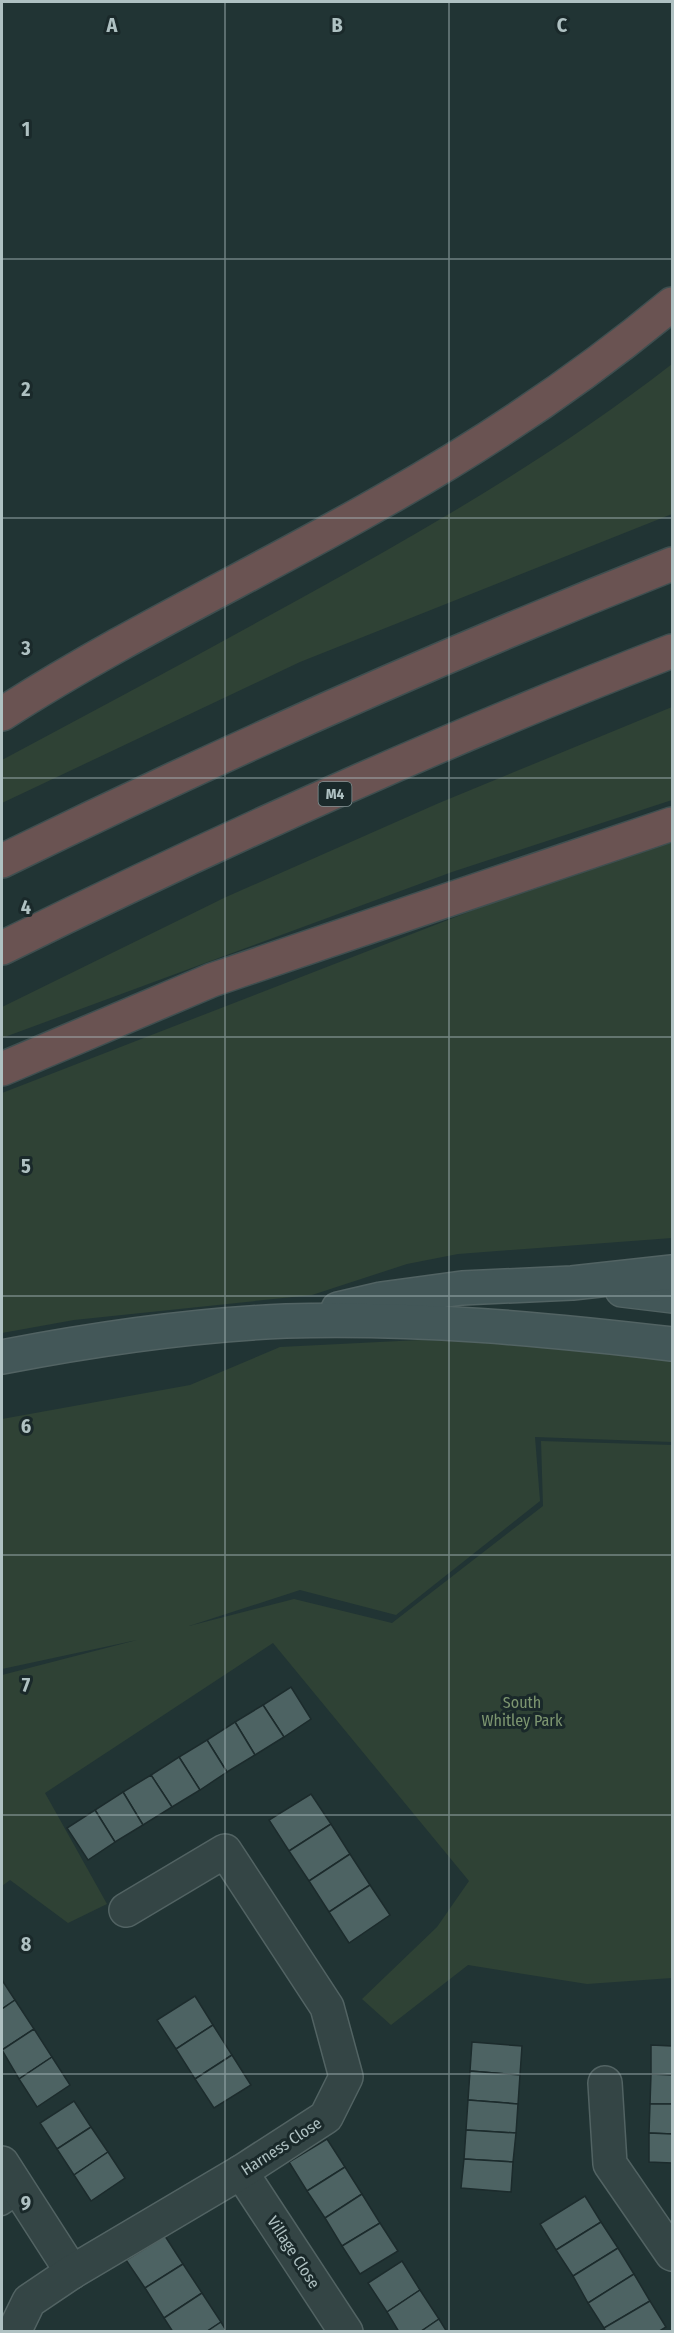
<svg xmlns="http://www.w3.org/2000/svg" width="674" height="2333" font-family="'Fira Sans Condensed',sans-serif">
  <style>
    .green { fill: #2f4235 }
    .building { fill: #4d6363; stroke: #1c2b2c; stroke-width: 1.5 }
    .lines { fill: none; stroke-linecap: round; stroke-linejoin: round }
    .service-casing { stroke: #526363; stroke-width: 21 }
    .minor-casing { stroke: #526363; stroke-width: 36 }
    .secondary-casing { stroke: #526363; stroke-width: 36 }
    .motorway-casing { stroke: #3f4f50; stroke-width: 36 }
    .service { stroke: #344545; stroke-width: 18 }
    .minor { stroke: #344545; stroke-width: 33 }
    .secondary { stroke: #435758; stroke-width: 33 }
    .motorway { stroke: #6a5352; stroke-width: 33 }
    .grid { fill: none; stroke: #afc1c2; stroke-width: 1.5; stroke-opacity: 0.55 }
    .labels { text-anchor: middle; stroke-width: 6; stroke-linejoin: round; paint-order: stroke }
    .shield { fill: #1a292a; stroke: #829394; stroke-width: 1.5 }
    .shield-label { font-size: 15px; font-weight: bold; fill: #afc1c2 }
    .park-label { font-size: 16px; fill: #7d9670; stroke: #1a292a }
    .street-label { font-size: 16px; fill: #afc1c2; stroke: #1a292a }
    .grid-label { font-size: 20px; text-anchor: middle; font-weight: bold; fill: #afc1c2; stroke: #1a292a; stroke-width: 6; stroke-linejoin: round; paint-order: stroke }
  </style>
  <rect width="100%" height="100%" fill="#213434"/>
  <!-- green -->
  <g class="green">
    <path d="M672,364V514L300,662L2,803V760C103,706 204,652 305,596C432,526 558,453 672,364Z"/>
    <polygon points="672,707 672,800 452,872 2,1038 2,1007 226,897 439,803"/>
    <polygon points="672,843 672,1238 458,1254 407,1264 312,1295 74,1320 2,1333 2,1093 471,911 636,850"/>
    <polygon points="419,1340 539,1342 672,1357 672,1442 535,1437 540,1501 396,1615 300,1590 189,1626 294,1599 392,1623 543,1506 541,1441 672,1445 672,1978 587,1984 468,1965 391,2025 362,1999 437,1927 469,1881 273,1643 45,1793 107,1904 68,1923 10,1880 2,1886 2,1675 137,1640 2,1669 2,1419 190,1385 280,1347"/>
  </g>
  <!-- building -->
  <g class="building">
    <polygon points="291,1687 311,1719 284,1737 263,1705"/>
    <polygon points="263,1705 284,1737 255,1755 235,1722"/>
    <polygon points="235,1722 255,1755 227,1772 207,1740"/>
    <polygon points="207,1740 227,1772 200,1790 179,1757"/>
    <polygon points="179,1757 200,1790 172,1807 151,1775"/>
    <polygon points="151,1775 172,1807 143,1825 123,1792"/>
    <polygon points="123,1792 143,1825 115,1842 95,1810"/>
    <polygon points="311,1794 331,1824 289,1851 269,1820"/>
    <polygon points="95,1810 115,1842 88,1860 67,1828"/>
    <polygon points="331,1824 350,1854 309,1881 289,1851"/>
    <polygon points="350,1854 370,1885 329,1912 309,1881"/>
    <polygon points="370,1885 390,1915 349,1943 329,1912"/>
    <polygon points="2,1980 15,2000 2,2009"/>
    <polygon points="195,1996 213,2025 176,2049 157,2020"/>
    <polygon points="15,2000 34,2029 2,2050 2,2009"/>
    <polygon points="213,2025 232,2055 195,2079 176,2049"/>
    <polygon points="34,2029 52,2057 19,2079 2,2050"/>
    <polygon points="472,2042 522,2046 520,2075 470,2071"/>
    <polygon points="651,2045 672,2046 672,2075 651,2074"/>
    <polygon points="232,2055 251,2085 214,2108 195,2079"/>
    <polygon points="52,2057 70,2085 37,2107 19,2079"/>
    <polygon points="470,2071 520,2075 518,2104 468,2100"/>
    <polygon points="651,2074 672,2075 672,2104 650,2104"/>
    <polygon points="468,2100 518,2104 516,2133 466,2130"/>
    <polygon points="74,2101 91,2127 57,2149 40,2123"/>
    <polygon points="650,2104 672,2104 672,2134 649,2133"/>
    <polygon points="91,2127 108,2152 74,2175 57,2149"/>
    <polygon points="466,2130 516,2133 513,2162 464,2159"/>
    <polygon points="649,2133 672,2134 672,2163 649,2162"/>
    <polygon points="327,2139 345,2167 307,2191 289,2162"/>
    <polygon points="108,2152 125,2178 91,2201 74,2175"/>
    <polygon points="464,2159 513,2162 511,2192 461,2188"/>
    <polygon points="345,2167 362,2194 325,2218 307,2191"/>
    <polygon points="362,2194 380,2223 342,2246 325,2218"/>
    <polygon points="585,2196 601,2222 556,2250 540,2224"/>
    <polygon points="601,2222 618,2248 573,2276 556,2250"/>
    <polygon points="380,2223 398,2251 360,2274 342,2246"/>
    <polygon points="165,2236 183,2264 145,2288 126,2260"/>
    <polygon points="618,2248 634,2274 588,2303 573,2276"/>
    <polygon points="402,2261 420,2290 387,2312 368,2283"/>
    <polygon points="183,2264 202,2293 164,2318 145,2288"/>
    <polygon points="634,2274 650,2301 604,2328 588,2303"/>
    <polygon points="420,2290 439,2319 420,2332 399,2332 387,2312"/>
    <polygon points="202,2293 221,2322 206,2332 173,2332 164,2318"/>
    <polygon points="650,2301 666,2327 658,2332 606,2332 604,2328"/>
    <polygon points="439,2319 447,2332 420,2332"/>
    <polygon points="221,2322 227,2332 206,2332"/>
  </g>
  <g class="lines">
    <defs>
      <polyline id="service" points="2,2206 22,2193"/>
      <g id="minor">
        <polyline points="605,2083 610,2164 672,2254"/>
        <polyline points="2,2163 72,2272"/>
        <polyline points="241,2172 346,2332"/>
        <polyline points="14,2332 29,2301 72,2272 241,2172 326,2117 346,2077 327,2007 225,1851 126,1910"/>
      </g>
      <g id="secondary">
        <polyline points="622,1290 672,1296"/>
        <polyline points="338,1309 381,1299 462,1288 572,1283 672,1272"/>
        <path d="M2,1357C95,1339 191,1325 286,1321C415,1317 545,1329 672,1344"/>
      </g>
      <g id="motorway">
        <path d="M2,714C125,635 258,573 385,500C486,443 583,378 672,304"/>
        <path d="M2,861C221,754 445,654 672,564"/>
        <path d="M2,948C221,840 445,739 672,651"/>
        <polyline points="2,1069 212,980 672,824"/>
      </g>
    </defs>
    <!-- service casing -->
    <use href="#service" class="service-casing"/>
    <!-- minor casing -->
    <use href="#minor" class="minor-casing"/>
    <!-- secondary casing -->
    <use href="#secondary" class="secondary-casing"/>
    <!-- motorway casing -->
    <use href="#motorway" class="motorway-casing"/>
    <!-- service -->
    <use href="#service" class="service"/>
    <!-- minor -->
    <use href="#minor" class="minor"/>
    <!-- secondary -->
    <use href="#secondary" class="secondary"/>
    <!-- motorway -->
    <use href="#motorway" class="motorway"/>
  </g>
  <!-- grid -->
  <path class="grid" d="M225,2V2332M449,2V2332M2,259H672M2,518H672M2,778H672M2,1037H672M2,1296H672M2,1555H672M2,1815H672M2,2074H672"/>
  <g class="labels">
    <!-- shield labels -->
    <rect class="shield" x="318.5" y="782" width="33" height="24" rx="4.5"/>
    <g class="shield-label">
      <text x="335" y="799">M4</text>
    </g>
    <!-- park labels -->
    <g class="park-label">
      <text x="522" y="1708">South<tspan x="522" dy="18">Whitley Park</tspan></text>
    </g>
    <!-- street labels -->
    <g class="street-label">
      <text transform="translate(281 2146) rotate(-33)" y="6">Harness Close</text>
      <text transform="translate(294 2252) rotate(57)" y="6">Village Close</text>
    </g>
  </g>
  <g class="grid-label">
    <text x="112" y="32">A</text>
    <text x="337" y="32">B</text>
    <text x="562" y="32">C</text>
    <text x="26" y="136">1</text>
    <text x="26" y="396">2</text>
    <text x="26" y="655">3</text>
    <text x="26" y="914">4</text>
    <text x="26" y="1173">5</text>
    <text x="26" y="1433">6</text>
    <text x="26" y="1692">7</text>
    <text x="26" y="1951">8</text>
    <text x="26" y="2210">9</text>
  </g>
  <!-- border -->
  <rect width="674" height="2333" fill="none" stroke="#afc1c2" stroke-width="6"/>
</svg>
